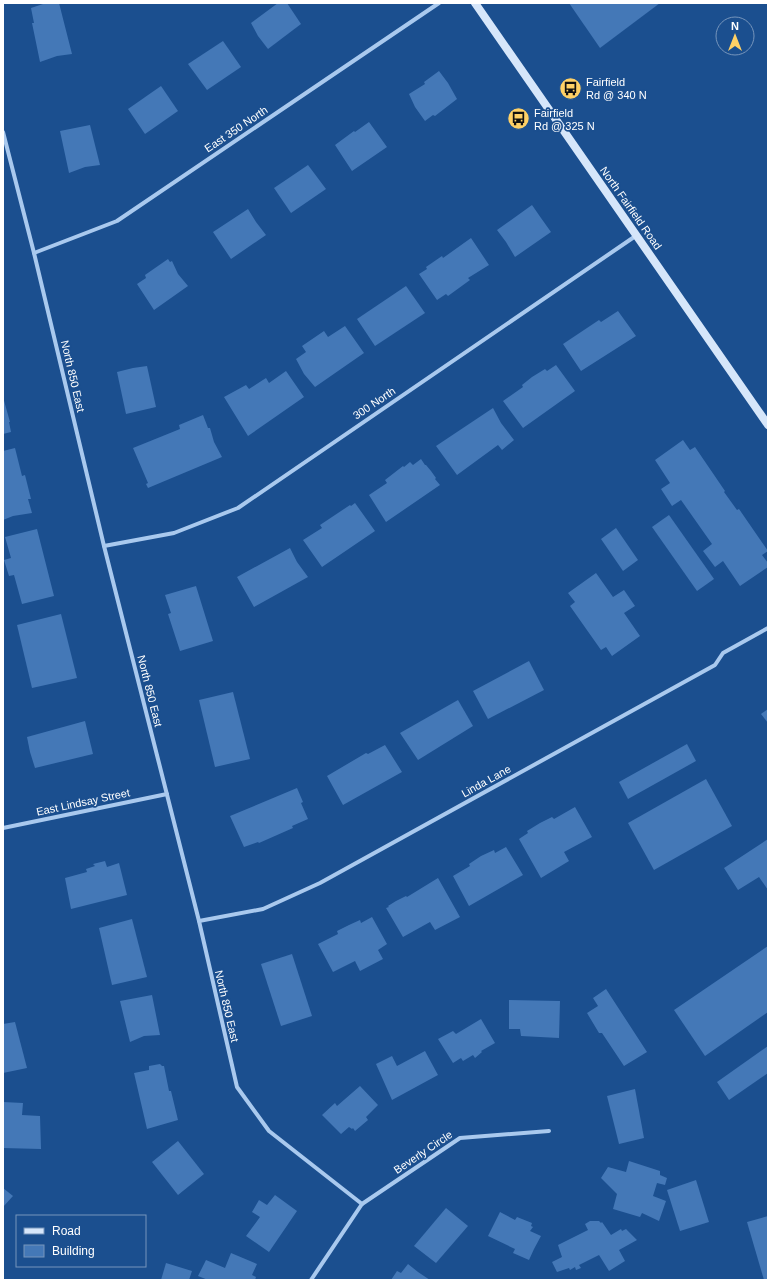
<svg xmlns="http://www.w3.org/2000/svg" width="771" height="1283" font-family="Arial,sans-serif">
  <style>
    .building { fill: #4478b7 }
    .lines { fill: none; stroke-linecap: round; stroke-linejoin: round }
    .minor { stroke: #a9c9ee; stroke-width: 4 }
    .secondary { stroke: #d6e6fa; stroke-width: 8 }
    .labels { text-anchor: middle; stroke-width: 3.5; stroke-linejoin: round; paint-order: stroke }
    .poi-label { font-size: 11px; fill: #fff; stroke: #1b4f8f; text-anchor: start }
    .street-label { font-size: 11px; fill: #fff; stroke: #1b4f8f }
  </style>
  <rect width="100%" height="100%" fill="#1b4f8f"/>
  <!-- building -->
  <g class="building">
    <polygon points="46,3 59,3 72,54 57,56 40,62 32,23 34,23 31,8"/>
    <polygon points="278,3 287,3 301,24 268,49 258,36 251,23"/>
    <polygon points="569,3 660,3 600,48"/>
    <polygon points="223,41 241,67 207,90 188,64"/>
    <polygon points="439,71 448,83 457,99 435,116 433,115 425,121 415,107 409,94 425,84 424,82"/>
    <polygon points="161,86 178,111 145,134 128,109"/>
    <polygon points="369,122 387,147 352,171 335,145 354,131 355,132"/>
    <polygon points="90,125 100,165 85,167 69,173 60,131"/>
    <polygon points="308,165 326,189 291,213 274,188"/>
    <polygon points="532,205 541,218 551,232 515,257 506,242 497,230"/>
    <polygon points="248,209 256,222 266,235 231,259 213,232"/>
    <polygon points="471,238 489,265 468,278 470,280 448,296 446,294 437,300 419,274 427,269 426,267 442,256 443,258"/>
    <polygon points="168,259 170,262 172,261 178,274 188,286 154,310 137,284 146,278 145,275"/>
    <polygon points="406,286 425,313 375,346 357,319"/>
    <polygon points="618,311 636,336 581,371 563,344 599,320 601,322"/>
    <polygon points="345,326 364,353 315,387 304,374 296,359 306,352 302,346 324,331 328,337"/>
    <polygon points="556,365 575,391 523,428 503,401 523,387 522,385 532,377 545,369 547,371"/>
    <polygon points="147,366 156,407 126,414 117,372 133,368"/>
    <polygon points="286,371 304,397 248,436 224,397 246,385 249,389 266,378 269,383"/>
    <polygon points="3,397 10,422 9,422 11,432 3,434"/>
    <polygon points="493,408 501,423 514,440 502,450 498,445 457,475 436,446"/>
    <polygon points="203,415 208,428 210,428 214,442 222,457 148,488 146,484 148,483 133,448 180,429 179,425"/>
    <polygon points="683,440 690,450 695,447 725,491 724,492 737,510 739,509 768,551 762,555 768,563 768,567 740,586 723,561 715,567 703,551 712,544 681,500 672,506 661,489 670,483 655,460"/>
    <polygon points="15,448 22,476 25,475 31,499 28,499 32,513 13,516 3,520 3,451"/>
    <polygon points="421,459 425,465 426,465 431,471 436,478 435,479 440,485 386,522 369,495 387,483 385,480 403,466 404,467 410,462 413,465"/>
    <polygon points="355,503 375,531 322,567 303,540 322,528 320,525 350,505 351,506"/>
    <polygon points="669,515 714,579 697,591 652,527"/>
    <polygon points="616,528 638,560 623,571 601,539"/>
    <polygon points="37,529 54,596 22,604 14,575 9,576 4,560 11,558 5,537"/>
    <polygon points="290,548 297,562 308,577 254,607 237,577"/>
    <polygon points="596,573 613,597 624,590 635,606 624,613 640,636 612,656 606,647 601,650 570,606 575,602 568,593"/>
    <polygon points="196,586 213,641 180,651 168,614 171,613 165,595"/>
    <polygon points="61,614 77,678 32,688 17,625"/>
    <polygon points="529,661 544,690 488,719 473,691"/>
    <polygon points="233,692 250,759 215,767 199,700"/>
    <polygon points="458,700 473,726 418,760 400,733"/>
    <polygon points="768,709 768,723 761,714"/>
    <polygon points="85,721 93,754 35,768 30,752 27,737"/>
    <polygon points="687,744 696,761 628,799 619,782"/>
    <polygon points="385,745 402,772 343,805 327,776 366,753 368,754"/>
    <polygon points="706,779 732,826 654,870 628,823"/>
    <polygon points="297,788 303,802 301,803 308,819 292,826 293,828 259,843 258,842 244,847 230,816"/>
    <polygon points="575,807 592,837 564,852 569,861 541,878 519,839 528,833 527,831 540,823 552,817 554,819"/>
    <polygon points="768,839 768,890 759,877 738,890 724,868"/>
    <polygon points="506,847 523,875 469,906 453,876 470,866 469,864 481,856 494,850 495,853"/>
    <polygon points="105,861 107,867 119,863 127,895 71,909 65,878 87,872 86,869 95,866 93,864"/>
    <polygon points="438,878 460,917 435,930 430,922 403,937 386,908 389,907 388,906 396,901 406,896 407,897"/>
    <polygon points="372,917 387,944 378,950 383,959 360,971 355,961 333,972 318,944 338,934 337,931 349,925 360,920 361,923"/>
    <polygon points="132,919 147,977 112,985 99,928"/>
    <polygon points="768,946 768,1012 705,1056 674,1010"/>
    <polygon points="292,954 312,1016 281,1026 261,964"/>
    <polygon points="606,989 647,1052 624,1066 602,1033 599,1033 587,1013 598,1006 593,998"/>
    <polygon points="152,995 160,1035 144,1036 130,1042 120,1001"/>
    <polygon points="509,1000 560,1001 559,1038 521,1036 520,1029 509,1029"/>
    <polygon points="481,1019 495,1043 481,1051 482,1052 475,1058 473,1055 463,1061 461,1058 453,1063 438,1039 453,1031 456,1034"/>
    <polygon points="15,1022 27,1068 3,1073 3,1024"/>
    <polygon points="768,1046 768,1073 729,1100 717,1082"/>
    <polygon points="425,1051 438,1075 392,1100 376,1064 392,1056 397,1066"/>
    <polygon points="160,1064 162,1066 164,1066 169,1091 171,1091 178,1120 147,1129 134,1073 149,1070 149,1066"/>
    <polygon points="360,1086 378,1105 366,1117 368,1120 355,1131 353,1128 352,1129 349,1127 341,1134 322,1115 335,1103 337,1106"/>
    <polygon points="635,1089 644,1138 619,1144 607,1096"/>
    <polygon points="3,1102 23,1103 22,1115 40,1116 41,1149 3,1148"/>
    <polygon points="178,1141 204,1174 178,1195 152,1162"/>
    <polygon points="629,1161 660,1171 660,1175 667,1178 665,1185 657,1183 653,1196 666,1201 659,1221 642,1213 640,1217 613,1209 617,1194 601,1178 608,1167 626,1172"/>
    <polygon points="696,1180 709,1222 680,1231 667,1190"/>
    <polygon points="3,1188 13,1196 3,1207"/>
    <polygon points="275,1195 297,1211 269,1252 246,1236 260,1217 252,1212 259,1200 267,1205"/>
    <polygon points="446,1208 468,1226 436,1263 414,1246"/>
    <polygon points="500,1212 515,1220 517,1217 532,1223 531,1226 533,1227 530,1231 541,1236 534,1249 529,1260 513,1253 515,1249 488,1236"/>
    <polygon points="768,1216 768,1280 764,1280 747,1222"/>
    <polygon points="590,1221 599,1221 601,1223 602,1222 611,1235 621,1229 622,1231 626,1229 637,1240 619,1250 625,1261 609,1271 599,1255 579,1265 581,1268 576,1270 575,1267 570,1270 569,1268 557,1272 552,1262 562,1257 558,1245 588,1230 585,1224"/>
    <polygon points="231,1253 257,1264 252,1275 256,1277 255,1280 208,1280 198,1276 206,1260 225,1268"/>
    <polygon points="166,1263 192,1271 189,1280 161,1280"/>
    <polygon points="408,1264 418,1272 430,1280 391,1280 397,1271 401,1273"/>
  </g>
  <g class="lines">
    <!-- minor -->
    <g class="minor">
      <polyline points="3,132 34,253 104,546 199,921 237,1087 269,1131 362,1204"/>
      <polyline points="34,253 117,221 439,3"/>
      <polyline points="104,546 174,533 238,508 637,235"/>
      <polyline points="3,828 167,794"/>
      <polyline points="199,921 263,909 320,883 715,665 723,653 768,628"/>
      <polyline points="311,1280 362,1204 460,1138 549,1131"/>
    </g>
    <!-- secondary -->
    <polyline class="secondary" points="475,3 768,425"/>
  </g>
  <!-- icons -->
  <defs>
    <symbol id="bus-disc" viewBox="-11 -11 22 22"><circle r="9.5" fill="#ffd166" stroke="#1b4f8f"/><path d="M-5-6H5V4H4V6H2V4H-2V6H-4V4H-5ZM-3.5-4V0h7V-4ZM-3.5 1.2v1.5H-2V1.2ZM2 1.2v1.5H3.5V1.2Z" fill="#111"/></symbol>
  </defs>
  <g fill-rule="evenodd">
    <use href="#bus-disc" x="558" y="76" width="25" height="25"/>
    <use href="#bus-disc" x="506" y="106" width="25" height="25"/>
  </g>
  <g class="labels">
    <!-- poi labels -->
    <g class="poi-label">
      <text x="586" y="86">Fairfield<tspan x="586" dy="13">Rd @ 340 N</tspan></text>
      <text x="534" y="117">Fairfield<tspan x="534" dy="13">Rd @ 325 N</tspan></text>
    </g>
    <!-- street labels -->
    <g class="street-label">
      <text transform="translate(236 129) rotate(-34)" y="4">East 350 North</text>
      <text transform="translate(631 208) rotate(55)" y="4">North Fairfield Road</text>
      <text transform="translate(73 376) rotate(77)" y="4">North 850 East</text>
      <text transform="translate(374 403) rotate(-34)" y="4">300 North</text>
      <text transform="translate(150 691) rotate(76)" y="4">North 850 East</text>
      <text transform="translate(486 781) rotate(-29)" y="4">Linda Lane</text>
      <text transform="translate(83 802) rotate(-12)" y="4">East Lindsay Street</text>
      <text transform="translate(227 1006) rotate(77)" y="4">North 850 East</text>
      <text transform="translate(423 1152) rotate(-34)" y="4">Beverly Circle</text>
    </g>
  </g>
  <!-- border -->
  <rect width="771" height="1283" fill="none" stroke="#ffffff" stroke-width="8"/>
  <!-- legend -->
  <rect x="16" y="1215" width="130" height="52" fill="#1b4f8f" stroke="#7695bc"/>
  <rect x="24" y="1228" width="20" height="6" fill="#d6e6fa" stroke="#7695bc"/>
  <text x="52" y="1235" font-size="12" fill="#ffffff">Road</text>
  <rect x="24" y="1245" width="20" height="12" fill="#4478b7" stroke="#7695bc"/>
  <text x="52" y="1255" font-size="12" fill="#ffffff">Building</text>
  <!-- north arrow -->
  <g transform="translate(735 36)"><circle r="19" fill="#1b4f8f" stroke="#7695bc"/>
  <path d="M0-3L7 15L0 10L-7 15Z" fill="#ffd166"/>
  <text y="-6" font-size="11" font-weight="bold" text-anchor="middle" fill="#ffffff">N</text>
  </g>
</svg>
